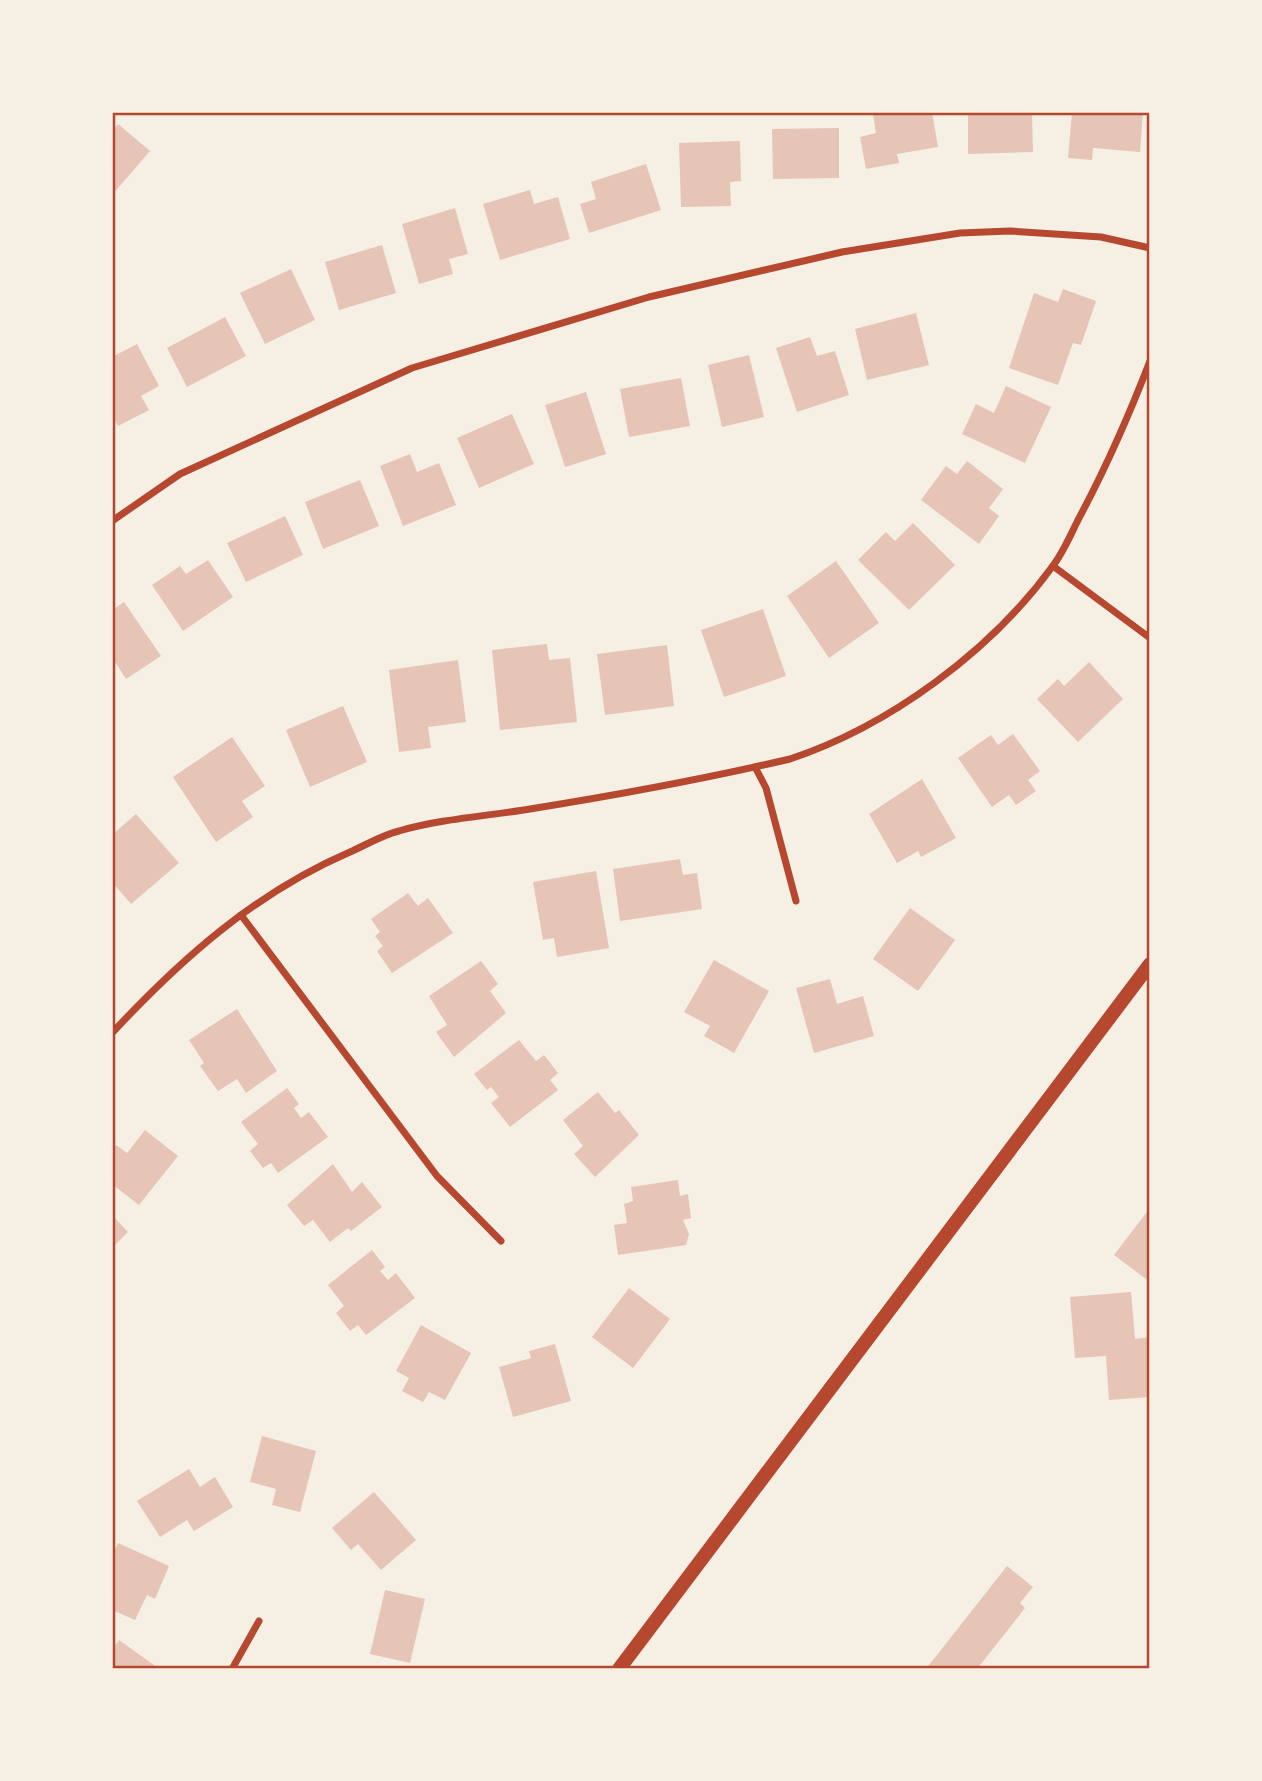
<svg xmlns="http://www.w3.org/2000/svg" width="1262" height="1781" font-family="'Space Grotesk',sans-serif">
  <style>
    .building { fill: #e6c5b7 }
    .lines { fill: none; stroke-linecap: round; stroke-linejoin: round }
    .minor { stroke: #b5482f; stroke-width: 7 }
    .secondary { stroke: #b5482f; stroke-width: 14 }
    .neatline { fill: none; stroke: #b5482f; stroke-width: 2.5 }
  </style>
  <rect width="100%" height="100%" fill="#f6efe4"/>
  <!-- building -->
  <g class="building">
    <polygon points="882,112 932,112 938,147 897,154 899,163 866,169 860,137 876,133 873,114"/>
    <polygon points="968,112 1032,112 1033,152 968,154"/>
    <polygon points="1072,112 1143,112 1140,152 1093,148 1092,160 1068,158"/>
    <polygon points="118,124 150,151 112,195 112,132"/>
    <polygon points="839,128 839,178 773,179 772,129"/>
    <polygon points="740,141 741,181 730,182 731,206 681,207 679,143"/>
    <polygon points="646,164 661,210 589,233 580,204 596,199 591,182"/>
    <polygon points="530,190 534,204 558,197 570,239 500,260 483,204"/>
    <polygon points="455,208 468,254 449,259 453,274 419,284 402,224"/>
    <polygon points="382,245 396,293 339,310 325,262"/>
    <polygon points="291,269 315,320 265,344 240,293"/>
    <polygon points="1063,289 1096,301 1081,345 1073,343 1058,385 1009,368 1034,293 1058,302"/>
    <polygon points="916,313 929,365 867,380 855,329"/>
    <polygon points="225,317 246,356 187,387 167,348"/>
    <polygon points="810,337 817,356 835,351 849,395 797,412 776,348"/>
    <polygon points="137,344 159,386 141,396 149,410 118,426 112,415 112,357"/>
    <polygon points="749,355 764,417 722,427 708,365"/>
    <polygon points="681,378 690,426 629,437 620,389"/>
    <polygon points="1006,386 1051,407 1025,463 962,434 976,404 994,413"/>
    <polygon points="586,392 606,454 565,467 545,405"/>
    <polygon points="512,414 534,464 479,488 457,438"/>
    <polygon points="410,454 417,472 439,463 456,505 403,526 380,466"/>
    <polygon points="967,461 1003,489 989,508 999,516 979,544 921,500 946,466 957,474"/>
    <polygon points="360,480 379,526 323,549 305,502"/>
    <polygon points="285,516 303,555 246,582 227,543"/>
    <polygon points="913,523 955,565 909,610 858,560 886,532 895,541"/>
    <polygon points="208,560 233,597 183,631 152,585 180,566 186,574"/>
    <polygon points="836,561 879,623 829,658 787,596"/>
    <polygon points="124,602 161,656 126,679 112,657 112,610"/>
    <polygon points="763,609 786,676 724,697 701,630"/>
    <polygon points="547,644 549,660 570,658 577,722 500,730 492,650"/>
    <polygon points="667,645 674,706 605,715 597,654"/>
    <polygon points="458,660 466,722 428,727 431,748 399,752 389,670"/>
    <polygon points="1089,662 1123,699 1078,742 1037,699 1058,679 1064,686"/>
    <polygon points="343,706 367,762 310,787 286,730"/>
    <polygon points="1013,734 1040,771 1028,780 1036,791 1016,805 1009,795 992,807 958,758 991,735 998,745"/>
    <polygon points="232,737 265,786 242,801 253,817 216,842 173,777"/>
    <polygon points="922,779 956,838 921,857 918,851 897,863 869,814"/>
    <polygon points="136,814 179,863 131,904 112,882 112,835"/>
    <polygon points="680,859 683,875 697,873 702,909 620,921 613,869"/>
    <polygon points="596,871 609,948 557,957 554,938 543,940 533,882"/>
    <polygon points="408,893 418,906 428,898 453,933 392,973 377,951 383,946 375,936 380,932 371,919"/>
    <polygon points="910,908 955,940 918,991 873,959"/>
    <polygon points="714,960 769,991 734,1053 704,1036 710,1026 684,1012"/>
    <polygon points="481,961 498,984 490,991 506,1013 454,1057 436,1032 447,1025 429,996"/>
    <polygon points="830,979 837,1004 863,996 874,1036 814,1053 796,988"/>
    <polygon points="237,1009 277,1071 246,1093 237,1079 218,1091 200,1066 204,1063 189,1040"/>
    <polygon points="519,1040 536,1061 544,1055 558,1073 550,1080 558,1090 510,1127 491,1103 499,1097 491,1087 487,1090 474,1074"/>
    <polygon points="287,1088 299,1104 294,1108 301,1118 309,1112 328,1137 278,1173 271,1163 263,1168 250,1151 258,1144 241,1122"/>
    <polygon points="598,1092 615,1113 619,1110 639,1135 595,1177 574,1154 583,1146 563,1120"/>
    <polygon points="145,1130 178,1156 139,1205 112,1184 112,1150 116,1145 127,1153"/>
    <polygon points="333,1164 352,1192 362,1182 382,1207 351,1231 348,1228 330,1242 313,1220 304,1226 287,1205"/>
    <polygon points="678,1180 680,1196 688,1194 691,1218 683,1220 689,1234 686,1245 618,1255 614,1225 627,1223 624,1204 633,1201 631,1187"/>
    <polygon points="1150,1208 1150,1282 1114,1255"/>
    <polygon points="112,1215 128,1232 112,1248"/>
    <polygon points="372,1250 385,1267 380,1271 388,1280 396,1273 415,1298 366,1335 358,1325 350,1331 336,1313 344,1306 328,1285"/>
    <polygon points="629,1288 670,1319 633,1368 592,1337"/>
    <polygon points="1131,1292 1135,1339 1150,1337 1150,1397 1109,1400 1106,1356 1075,1358 1070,1297"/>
    <polygon points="421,1325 471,1353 445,1400 429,1392 423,1402 402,1391 409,1378 396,1371"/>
    <polygon points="555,1344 571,1401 513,1417 499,1367 531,1358 529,1351"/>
    <polygon points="262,1436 316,1451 300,1512 272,1505 276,1489 250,1482"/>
    <polygon points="189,1469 200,1487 215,1477 233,1507 194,1531 187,1520 160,1537 137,1501"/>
    <polygon points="374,1492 416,1540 381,1570 358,1544 351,1550 332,1528"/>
    <polygon points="118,1543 169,1566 155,1599 147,1595 135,1620 112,1610 112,1556"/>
    <polygon points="1007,1566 1033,1587 1020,1603 1025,1608 977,1669 926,1669"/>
    <polygon points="385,1590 425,1599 410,1663 370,1654"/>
    <polygon points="119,1640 154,1665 151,1669 112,1669 112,1650"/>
  </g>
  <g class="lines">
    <!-- minor -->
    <g class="minor">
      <polyline points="112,521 180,474 412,368 649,297 842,252 960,233 1010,231 1101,237 1150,248"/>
      <polyline points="1053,566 1150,638"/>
      <polyline points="755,767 766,788 796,901"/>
      <polyline points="241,915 437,1176 501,1241"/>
      <path d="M112,1033C182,958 255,893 350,852C366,845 382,835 399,831C440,819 487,816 530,809C617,795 704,779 790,759C889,726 990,652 1052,567C1063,553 1070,536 1078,520C1107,466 1128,418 1150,361"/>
      <polyline points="232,1669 259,1621"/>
    </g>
    <!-- secondary -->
    <polyline class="secondary" points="619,1669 1150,964"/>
  </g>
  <!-- border -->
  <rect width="1262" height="1781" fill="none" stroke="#f6efe4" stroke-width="228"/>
  <rect x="114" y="114" width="1034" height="1553" class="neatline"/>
</svg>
